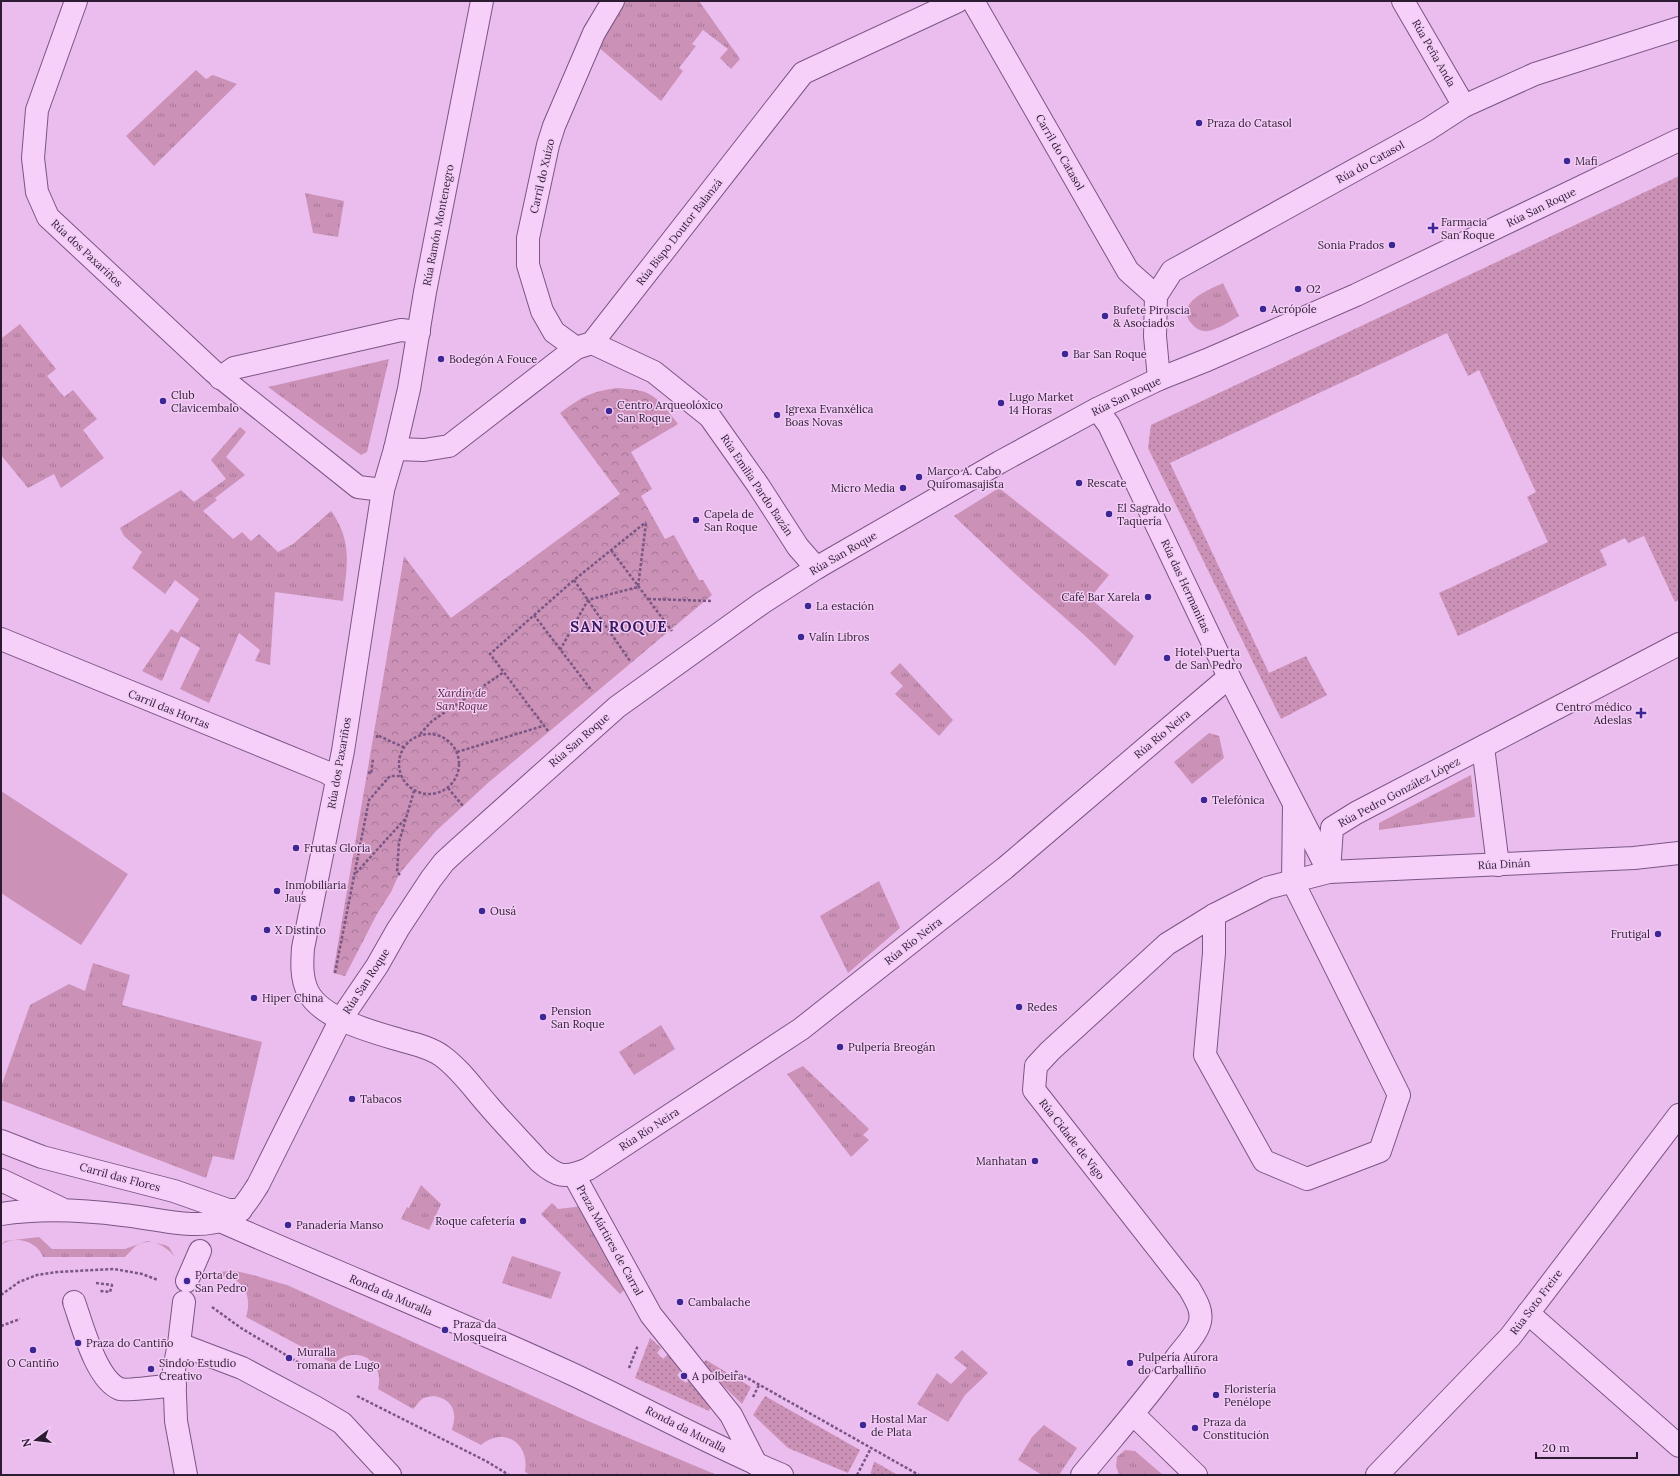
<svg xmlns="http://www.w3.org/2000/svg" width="1680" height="1476" font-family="Lora,serif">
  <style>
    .grass { fill: url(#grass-tufts) }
    .forest { fill: url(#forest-crowns) }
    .garden { fill: url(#garden-dots) }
    .pitch { fill: #cb91b7 }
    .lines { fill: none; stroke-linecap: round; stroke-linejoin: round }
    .minor-casing { stroke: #7a5685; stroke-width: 24 }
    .path { stroke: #7a5685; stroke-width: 2.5; stroke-dasharray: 3 2; stroke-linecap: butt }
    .minor { stroke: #f6d0f9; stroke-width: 22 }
    .poi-dot { fill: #3e2695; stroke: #f3ccf5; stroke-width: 1.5 }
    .labels { text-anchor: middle; stroke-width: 3; stroke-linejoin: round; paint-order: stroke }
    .street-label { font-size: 11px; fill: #2d1b34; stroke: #f3ccf5 }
    .poi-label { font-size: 11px; fill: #2d1b34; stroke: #f3ccf5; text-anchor: start }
    .park-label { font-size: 11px; font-style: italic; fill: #51223a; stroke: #f3ccf5 }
    .district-label { font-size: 15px; font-weight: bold; letter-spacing: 1px; fill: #391a61; stroke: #f3ccf5 }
  </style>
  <defs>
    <pattern id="grass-tufts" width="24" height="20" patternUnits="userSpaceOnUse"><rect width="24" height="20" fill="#cb91b7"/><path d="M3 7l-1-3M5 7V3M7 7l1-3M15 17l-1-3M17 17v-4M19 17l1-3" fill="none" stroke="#a57696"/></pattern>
    <pattern id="forest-crowns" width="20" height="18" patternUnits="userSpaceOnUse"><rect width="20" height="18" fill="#cb91b7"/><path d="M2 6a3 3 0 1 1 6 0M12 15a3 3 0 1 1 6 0" fill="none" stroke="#a57696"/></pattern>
    <pattern id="garden-dots" width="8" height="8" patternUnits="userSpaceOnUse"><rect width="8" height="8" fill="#cb91b7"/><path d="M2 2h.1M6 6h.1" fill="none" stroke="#a57696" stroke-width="1.8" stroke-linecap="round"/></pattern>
  </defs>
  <rect width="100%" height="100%" fill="#eabdee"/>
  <!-- grass -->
  <g class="grass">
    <polygon points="620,1 699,1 740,59 731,69 720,58 728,49 703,30 692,44 696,46 679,68 683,71 661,101 597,46"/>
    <polygon points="196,70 206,79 213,75 237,84 154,166 126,136"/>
    <polygon points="305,193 344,201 338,237 313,233"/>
    <path d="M1223,283L1239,316C1230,321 1219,329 1208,331C1202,332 1196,329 1192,324C1174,303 1208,290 1223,283Z"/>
    <polygon points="20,324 56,369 47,376 64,397 73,390 97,419 83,430 104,458 61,488 54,474 28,488 1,455 1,337 2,338"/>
    <polygon points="389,359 367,452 361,455 268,387"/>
    <path d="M240,427L246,432L226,457L245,475L215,498L217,500L203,511L233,539L242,532L251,541L259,534L278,552L293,544L331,511C353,541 347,566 343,601L275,592L270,665L255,661L260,650L239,633L209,703L180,689L200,648L181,636L162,681L142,671L171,629L178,633L199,599L175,580L165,594L132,568L142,552L124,536L120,528L181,490L194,502L226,479L211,460Z"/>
    <path d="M999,488L1109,575L1090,598L1134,636L1115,666C1087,635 1054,609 1023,581C1000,560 977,538 954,516Z"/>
    <polygon points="900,663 953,720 939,736 895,694 903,686 890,673"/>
    <polygon points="1209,733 1219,736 1224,758 1192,784 1174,762"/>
    <polygon points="1471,775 1475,817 1379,830 1379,823"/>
    <polygon points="879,881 900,928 848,973 820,916"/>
    <polygon points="93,963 130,975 122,1005 262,1042 234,1160 213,1156 206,1178 1,1100 1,1087 30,1005 69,984 85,991"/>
    <polygon points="661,1025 675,1049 634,1075 619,1052"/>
    <polygon points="803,1066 869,1129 863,1135 869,1140 851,1157 787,1074"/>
    <polygon points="421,1185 441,1204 429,1230 401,1219 407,1207 409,1208"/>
    <polygon points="552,1203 558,1209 584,1206 627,1287 620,1294 541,1214"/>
    <path d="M39,1237L52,1249H125L147,1241L165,1245L169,1247L175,1257C166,1246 152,1237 137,1245C133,1248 129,1253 125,1257H43C37,1241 15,1235 1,1245L5,1241Z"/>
    <polygon points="512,1256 561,1272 551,1299 502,1283"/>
    <path d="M231,1271C250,1272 268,1281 287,1285L588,1421L717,1475H531L525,1472C530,1443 504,1426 481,1445L452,1430C453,1425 455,1420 454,1414C453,1399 434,1392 422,1399C419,1401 416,1406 413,1409L378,1389C386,1360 354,1343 334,1364L246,1317C254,1291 239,1274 213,1276L217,1272Z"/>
    <polygon points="962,1350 988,1373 965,1395 948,1422 917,1404 937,1373 951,1384 967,1368 954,1358"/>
    <polygon points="1044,1425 1077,1448 1059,1475 1042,1475 1018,1460 1032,1437"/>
    <polygon points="1125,1450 1135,1451 1163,1475 1119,1475 1116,1466 1117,1457"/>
  </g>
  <!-- forest -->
  <path class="forest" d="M617,388C627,389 640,389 649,394C661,400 670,414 678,424L631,452L652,489L641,496L665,539L674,535L699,580H703L712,595L489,782L436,831L399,874L391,892L377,914L345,976L333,973L404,556L451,618L620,494L560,413C582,397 589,392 617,388Z"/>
  <!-- garden -->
  <g class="garden">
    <polygon points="1679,176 1679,600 1675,602 1644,536 1628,543 1625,538 1600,550 1607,565 1458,636 1439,593 1548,542 1527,497 1536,492 1479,370 1468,376 1447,333 1170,463 1269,673 1306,656 1327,695 1281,719 1148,448 1151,425"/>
    <polygon points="650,1338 661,1348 657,1353 663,1359 668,1354 683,1368 677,1375 686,1383 692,1377 714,1399 709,1411 635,1378"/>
    <polygon points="706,1360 751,1387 742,1404 701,1364"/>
    <polygon points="765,1396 860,1450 848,1473 788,1448 753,1415"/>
    <polygon points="874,1462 875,1462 898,1475 870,1475"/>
  </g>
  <!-- pitch -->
  <polygon class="pitch" points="1,791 128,874 81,945 1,893"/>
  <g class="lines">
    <defs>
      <g id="minor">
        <polyline points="76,1 37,110 33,158 37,192 48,217 214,372 358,487 383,490"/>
        <path d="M482,1L425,292L409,389L395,449L383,490L343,751L303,948C302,962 301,978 308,992C322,1019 373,1032 400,1040C414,1044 430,1047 442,1056C460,1069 473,1088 488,1105C504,1124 522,1142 539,1161C557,1177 565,1179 588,1169L801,1029L1005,868L1229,677"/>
        <polyline points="973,1 1128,271 1156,296"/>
        <polyline points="1403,1 1464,106"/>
        <polyline points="592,343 654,372 710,417 758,485 798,547 812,563 818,567"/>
        <polyline points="576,348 554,332 542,311 528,265 528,238 548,145 554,126 594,33 613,1"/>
        <polyline points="220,378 234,368 401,330 419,332"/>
        <polyline points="1159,379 1155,336 1156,296 1172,271 1427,130 1464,106 1535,74 1679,28"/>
        <polyline points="1097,409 1109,425 1229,677 1329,872"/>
        <polyline points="395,449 424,450 449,446 576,348 592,343 803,73 958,1"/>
        <polyline points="1,639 326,772 337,779"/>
        <polyline points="1483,747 1498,865"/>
        <polyline points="1329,872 1332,828 1356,813 1679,644"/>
        <polyline points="1214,915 1214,953 1205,1055 1264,1161 1307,1179 1380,1151 1399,1095 1293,882 1294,805"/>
        <polyline points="1,1141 42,1157 174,1191 228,1210 241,1210"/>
        <polyline points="574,1175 651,1315 731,1415 756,1464"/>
        <polyline points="1,1180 60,1208"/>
        <path d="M1,1214C41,1208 83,1210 123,1215C155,1218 198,1232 228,1218C242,1212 250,1197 258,1185L341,1019L377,966L398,929L431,879L444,862L457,850L617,707L762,603L818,567L1000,462L1097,409L1159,379L1207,360L1356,295L1679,140"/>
        <path d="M220,1221C337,1272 454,1320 570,1373C641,1406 710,1445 782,1475"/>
        <polyline points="187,1281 200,1251"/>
        <path d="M74,1302C82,1324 96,1380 120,1389C126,1391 166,1386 175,1385"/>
        <polyline points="184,1302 179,1344 174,1369 176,1421 186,1475"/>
        <polyline points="1528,1313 1679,1446"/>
        <polyline points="179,1344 242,1368 315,1407 342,1423 390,1475"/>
        <polyline points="1134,1415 1196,1475"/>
        <path d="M1082,1475C1114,1436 1147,1399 1176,1358C1183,1348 1195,1337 1199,1325C1204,1312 1196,1300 1189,1288L1034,1090L1036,1066L1050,1051L1167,944L1214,915L1267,888L1329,872L1634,858L1679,853"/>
        <polyline points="1377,1475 1510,1337 1679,1115"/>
      </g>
    </defs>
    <!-- minor casing -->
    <use href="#minor" class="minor-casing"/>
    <!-- path -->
    <g class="path">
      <polyline points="611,550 672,631"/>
      <polyline points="574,580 630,661"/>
      <polyline points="648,599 713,601"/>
      <polyline points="534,615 592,691"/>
      <polyline points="560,650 588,600 638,587 646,523"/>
      <polyline points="548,731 490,654 574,580 646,522"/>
      <circle cx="429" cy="764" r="30"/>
      <polyline points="420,734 432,721 504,672"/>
      <polyline points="377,738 377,735 403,747"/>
      <polyline points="457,752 543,726"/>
      <polyline points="368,772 371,774 373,759"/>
      <polyline points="448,788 463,806"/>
      <polyline points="356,873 405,819"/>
      <polyline points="400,875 397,872 399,842 414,791"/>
      <polyline points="335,973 369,800 390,776 401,776"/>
      <polyline points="96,1283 112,1285 110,1292 100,1291"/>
      <polyline points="1,1295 19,1282 37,1275 57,1272 114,1269 142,1274 158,1280"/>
      <polyline points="212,1307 241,1328 311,1370"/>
      <polyline points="1,1326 20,1319"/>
      <polyline points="629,1368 638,1345"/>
      <polyline points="735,1371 919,1475"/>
      <polyline points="357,1396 486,1461 509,1475"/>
      <polyline points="753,1397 759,1385"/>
      <polyline points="857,1475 871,1448"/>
    </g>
    <!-- minor -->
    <use href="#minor" class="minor"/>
  </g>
  <!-- markers -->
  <g class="poi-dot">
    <circle cx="1199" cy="123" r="4"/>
    <circle cx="1567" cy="161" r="4"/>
    <path d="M1431 222h4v4h4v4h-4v4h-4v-4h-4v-4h4z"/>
    <circle cx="1392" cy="245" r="4"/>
    <circle cx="1298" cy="289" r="4"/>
    <circle cx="1263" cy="309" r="4"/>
    <circle cx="1105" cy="316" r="4"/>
    <circle cx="1065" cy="354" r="4"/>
    <circle cx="441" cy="359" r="4"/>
    <circle cx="163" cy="401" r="4"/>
    <circle cx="1001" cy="403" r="4"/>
    <circle cx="609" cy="411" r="4"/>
    <circle cx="777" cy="415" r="4"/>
    <circle cx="919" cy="477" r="4"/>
    <circle cx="1079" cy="483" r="4"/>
    <circle cx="903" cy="488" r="4"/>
    <circle cx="1109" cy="514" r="4"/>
    <circle cx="696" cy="520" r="4"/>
    <circle cx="1148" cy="597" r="4"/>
    <circle cx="808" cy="606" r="4"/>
    <circle cx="801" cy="637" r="4"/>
    <circle cx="1167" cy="658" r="4"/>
    <path d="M1639 707h4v4h4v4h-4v4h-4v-4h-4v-4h4z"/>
    <circle cx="1204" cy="800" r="4"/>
    <circle cx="296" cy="848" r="4"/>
    <circle cx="277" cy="891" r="4"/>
    <circle cx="482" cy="911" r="4"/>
    <circle cx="267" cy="930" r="4"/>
    <circle cx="1658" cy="934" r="4"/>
    <circle cx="254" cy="998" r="4"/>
    <circle cx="1019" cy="1007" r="4"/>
    <circle cx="543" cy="1017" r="4"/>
    <circle cx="840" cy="1047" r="4"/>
    <circle cx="352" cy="1099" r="4"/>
    <circle cx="1035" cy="1161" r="4"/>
    <circle cx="523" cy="1221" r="4"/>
    <circle cx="288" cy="1225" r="4"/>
    <circle cx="187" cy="1281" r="4"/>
    <circle cx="680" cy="1302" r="4"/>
    <circle cx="445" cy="1330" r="4"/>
    <circle cx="78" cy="1343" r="4"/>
    <circle cx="33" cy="1350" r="4"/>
    <circle cx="289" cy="1358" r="4"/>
    <circle cx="1130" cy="1363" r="4"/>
    <circle cx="151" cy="1369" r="4"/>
    <circle cx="684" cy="1376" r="4"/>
    <circle cx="1216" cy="1395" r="4"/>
    <circle cx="863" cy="1425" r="4"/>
    <circle cx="1195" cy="1428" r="4"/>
  </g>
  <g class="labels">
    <!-- street labels -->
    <g class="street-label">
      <text transform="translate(1434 53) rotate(60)" y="4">Rúa Peña Anda</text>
      <text transform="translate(1060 152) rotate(60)" y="4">Carril do Catasol</text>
      <text transform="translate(1370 162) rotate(-29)" y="4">Rúa do Catasol</text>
      <text transform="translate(542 176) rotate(-77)" y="4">Carril do Xuízo</text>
      <text transform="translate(1541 207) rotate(-26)" y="4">Rúa San Roque</text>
      <text transform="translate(438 225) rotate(-79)" y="4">Rúa Ramón Montenegro</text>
      <text transform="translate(679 232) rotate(-52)" y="4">Rúa Bispo Doutor Balanzá</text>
      <text transform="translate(87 253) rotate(43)" y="4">Rúa dos Paxariños</text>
      <text transform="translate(1126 396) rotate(-26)" y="4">Rúa San Roque</text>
      <text transform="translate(757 485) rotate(56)" y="4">Rúa Emilia Pardo Bazán</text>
      <text transform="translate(843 553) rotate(-30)" y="4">Rúa San Roque</text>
      <text transform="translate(1186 586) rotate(65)" y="4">Rúa das Hermanitas</text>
      <text transform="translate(169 709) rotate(22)" y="4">Carril das Hortas</text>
      <text transform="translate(1162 734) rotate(-40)" y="4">Rúa Río Neira</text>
      <text transform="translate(579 740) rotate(-41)" y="4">Rúa San Roque</text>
      <text transform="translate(339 763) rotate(-80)" y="4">Rúa dos Paxariños</text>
      <text transform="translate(1399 792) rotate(-28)" y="4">Rúa Pedro González López</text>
      <text transform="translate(1504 864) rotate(-3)" y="4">Rúa Dinán</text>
      <text transform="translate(913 941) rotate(-38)" y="4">Rúa Río Neira</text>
      <text transform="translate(366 981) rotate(-57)" y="4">Rúa San Roque</text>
      <text transform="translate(649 1129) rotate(-33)" y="4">Rúa Río Neira</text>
      <text transform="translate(1072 1139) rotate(52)" y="4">Rúa Cidade de Vigo</text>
      <text transform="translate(120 1177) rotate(15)" y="4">Carril das Flores</text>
      <text transform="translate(610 1240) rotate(61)" y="4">Praza Mártires de Carral</text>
      <text transform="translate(391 1295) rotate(23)" y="4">Ronda da Muralla</text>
      <text transform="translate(1536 1302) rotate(-53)" y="4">Rúa Soto Freire</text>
      <text transform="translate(686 1429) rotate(27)" y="4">Ronda da Muralla</text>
    </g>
    <!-- poi labels -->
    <g class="poi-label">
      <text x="1207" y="127">Praza do Catasol</text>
      <text x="1575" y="165">Mafi</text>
      <text x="1441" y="226">Farmacia<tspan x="1441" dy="13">San Roque</tspan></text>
      <text x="1384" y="249" text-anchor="end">Sonia Prados</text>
      <text x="1306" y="293">O2</text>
      <text x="1271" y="313">Acrópole</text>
      <text x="1113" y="314">Bufete Piroscia<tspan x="1113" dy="13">&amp; Asociados</tspan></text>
      <text x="1073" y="358">Bar San Roque</text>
      <text x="449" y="363">Bodegón A Fouce</text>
      <text x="171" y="399">Club<tspan x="171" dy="13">Clavicembalo</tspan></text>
      <text x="1009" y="401">Lugo Market<tspan x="1009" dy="13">14 Horas</tspan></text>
      <text x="617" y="409">Centro Arqueolóxico<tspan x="617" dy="13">San Roque</tspan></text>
      <text x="785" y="413">Igrexa Evanxélica<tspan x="785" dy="13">Boas Novas</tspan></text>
      <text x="927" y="475">Marco A. Cabo<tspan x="927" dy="13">Quiromasajista</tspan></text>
      <text x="1087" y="487">Rescate</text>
      <text x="895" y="492" text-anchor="end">Micro Media</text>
      <text x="1117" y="512">El Sagrado<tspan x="1117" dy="13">Taquería</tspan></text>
      <text x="704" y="518">Capela de<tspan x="704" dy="13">San Roque</tspan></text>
      <text x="1140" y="601" text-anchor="end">Café Bar Xarela</text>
      <text x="816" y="610">La estación</text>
      <text x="809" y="641">Valín Libros</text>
      <text x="1175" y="656">Hotel Puerta<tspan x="1175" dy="13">de San Pedro</tspan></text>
      <text x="1632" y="711" text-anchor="end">Centro médico<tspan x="1632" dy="13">Adeslas</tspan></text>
      <text x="1212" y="804">Telefónica</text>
      <text x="304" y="852">Frutas Gloria</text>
      <text x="285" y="889">Inmobiliaria<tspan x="285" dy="13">Jaus</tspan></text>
      <text x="490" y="915">Ousá</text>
      <text x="275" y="934">X Distinto</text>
      <text x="1650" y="938" text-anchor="end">Frutigal</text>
      <text x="262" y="1002">Hiper China</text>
      <text x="1027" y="1011">Redes</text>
      <text x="551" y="1015">Pension<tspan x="551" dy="13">San Roque</tspan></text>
      <text x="848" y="1051">Pulpería Breogán</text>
      <text x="360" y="1103">Tabacos</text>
      <text x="1027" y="1165" text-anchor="end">Manhatan</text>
      <text x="515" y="1225" text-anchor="end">Roque cafetería</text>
      <text x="296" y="1229">Panadería Manso</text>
      <text x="195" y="1279">Porta de<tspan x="195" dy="13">San Pedro</tspan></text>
      <text x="688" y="1306">Cambalache</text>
      <text x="453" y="1328">Praza da<tspan x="453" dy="13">Mosqueira</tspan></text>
      <text x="86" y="1347">Praza do Cantiño</text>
      <text x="297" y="1356">Muralla<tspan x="297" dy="13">romana de Lugo</tspan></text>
      <text x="1138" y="1361">Pulpería Aurora<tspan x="1138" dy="13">do Carballiño</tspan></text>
      <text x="33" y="1367" text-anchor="middle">O Cantiño</text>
      <text x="159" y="1367">Sindoo Estudio<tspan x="159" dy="13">Creativo</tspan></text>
      <text x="692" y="1380">A polbeira</text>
      <text x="1224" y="1393">Floristería<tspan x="1224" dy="13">Penélope</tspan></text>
      <text x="871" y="1423">Hostal Mar<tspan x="871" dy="13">de Plata</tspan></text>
      <text x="1203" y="1426">Praza da<tspan x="1203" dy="13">Constitución</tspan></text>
    </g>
    <!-- park labels -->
    <g class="park-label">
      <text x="462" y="697">Xardín de<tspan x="462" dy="13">San Roque</tspan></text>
    </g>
    <!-- district labels -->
    <g class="district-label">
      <text x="619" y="632">SAN ROQUE</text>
    </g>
  </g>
  <!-- border -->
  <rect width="1680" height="1476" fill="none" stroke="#2d1b34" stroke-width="4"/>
  <!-- north arrow -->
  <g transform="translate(36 1440) rotate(255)" stroke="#f3ccf5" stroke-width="3" paint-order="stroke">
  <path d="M0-3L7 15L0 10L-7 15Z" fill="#2d1b34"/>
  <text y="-6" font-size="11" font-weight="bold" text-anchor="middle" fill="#2d1b34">N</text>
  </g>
  <!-- scale -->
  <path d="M1536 1452v6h101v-6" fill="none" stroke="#2d1b34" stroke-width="2"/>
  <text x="1542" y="1452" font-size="12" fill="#2d1b34" stroke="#f3ccf5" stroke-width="3" paint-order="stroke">20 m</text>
</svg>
